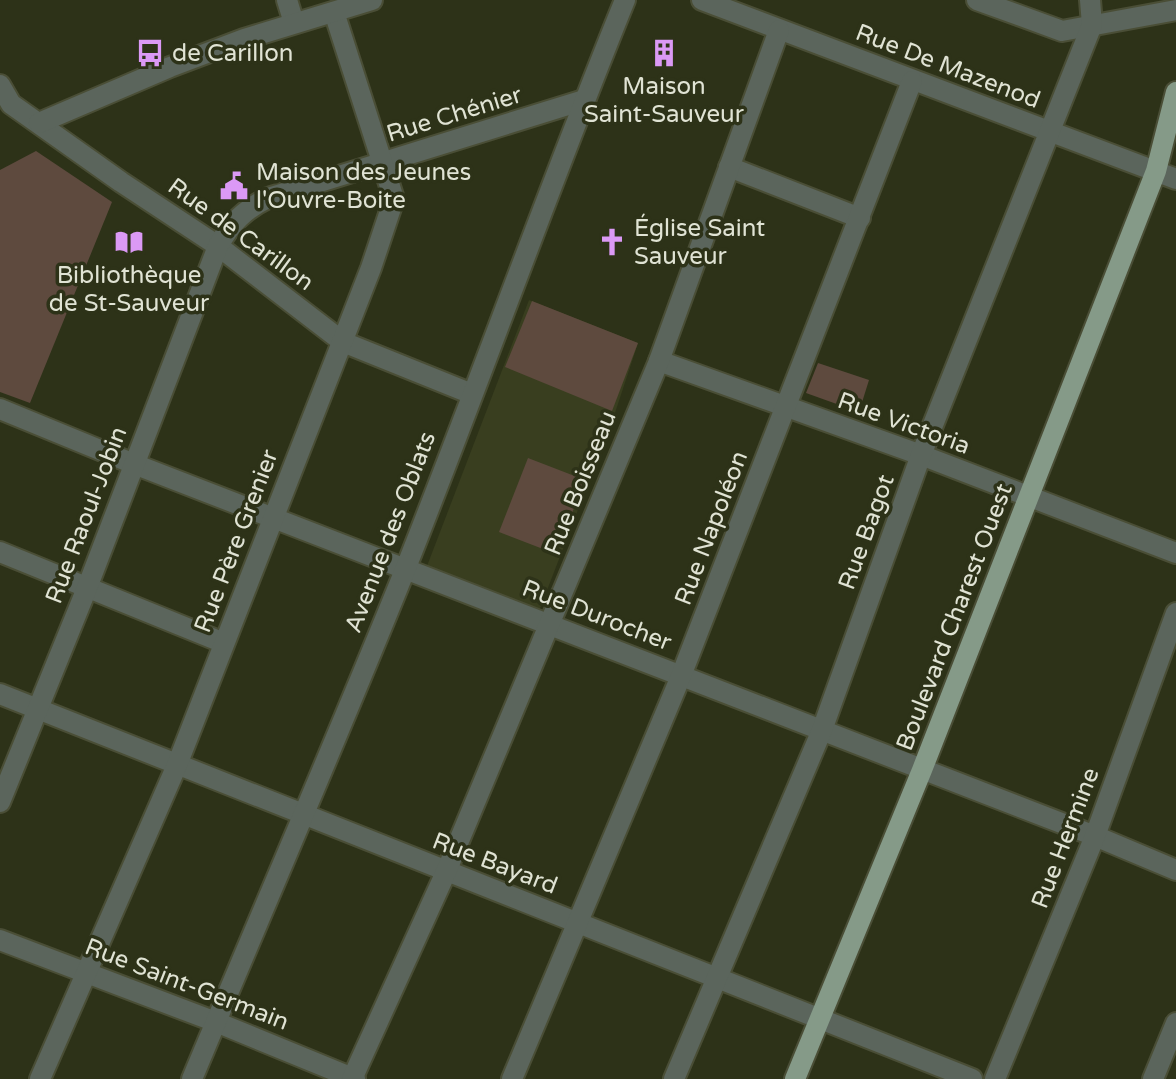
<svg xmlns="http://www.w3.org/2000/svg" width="1176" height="1079" font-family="'Varela Round',sans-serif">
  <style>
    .built { fill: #393e1f }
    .green { fill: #5e4a3e }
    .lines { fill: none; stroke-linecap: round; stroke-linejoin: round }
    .minor-casing { stroke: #4a4e36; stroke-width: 24 }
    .tertiary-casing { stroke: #4a4e36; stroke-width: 24 }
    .primary-casing { stroke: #4a4e36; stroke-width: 24 }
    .minor { stroke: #5b655c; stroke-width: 20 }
    .tertiary { stroke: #5b655c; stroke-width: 20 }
    .primary { stroke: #859a88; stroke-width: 20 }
    .labels { text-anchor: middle; stroke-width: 7; stroke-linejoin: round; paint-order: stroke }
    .poi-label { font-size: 24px; fill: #e0e3d4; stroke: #2d3218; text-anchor: start }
    .street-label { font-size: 24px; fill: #e0e3d4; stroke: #2d3218 }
  </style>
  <rect width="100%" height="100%" fill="#2d3218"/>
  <!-- built -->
  <polygon class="built" points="529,300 638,343 613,419 539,611 427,566"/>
  <!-- green -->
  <g class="green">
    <polygon points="36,151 112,202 30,403 0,392 0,170"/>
    <polygon points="532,301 638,343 612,411 505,367"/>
    <polygon points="818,363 869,380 859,412 806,393"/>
    <polygon points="528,458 585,480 556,554 499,532"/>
  </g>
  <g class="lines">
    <defs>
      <g id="minor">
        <polyline points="287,0 294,23"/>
        <polyline points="702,0 1176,179"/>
        <polyline points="977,0 1062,31 1176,10"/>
        <polyline points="0,85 11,104 121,182 218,246 343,342 472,394"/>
        <polyline points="729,167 860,218"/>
        <polyline points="659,361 921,455 1176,553"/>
        <polyline points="0,409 134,464 1095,836 1176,870"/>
        <polyline points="0,552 224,643"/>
        <polyline points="0,694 972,1079"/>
        <path d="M0,802L87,588L218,246C231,223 245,209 268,198L584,100"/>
        <polyline points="0,940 216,1022 355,1079"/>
        <polyline points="40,1079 177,765 371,268 394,199 334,12"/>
        <path d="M192,1079C263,909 336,741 405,570C480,381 548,189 625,0"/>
        <polyline points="352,1079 446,872 659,361 779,30"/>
        <polyline points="512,1079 681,676 912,81"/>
        <polyline points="674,1079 822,730 921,455 1092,25 1090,0"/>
        <polyline points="995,1079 1095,836 1176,613"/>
        <polyline points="1153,1079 1176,1023"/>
      </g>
      <polyline id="tertiary" points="39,123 170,67 244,39 372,0"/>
      <polyline id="primary" points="795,1079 922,770 1156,171 1176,92"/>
    </defs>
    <!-- minor casing -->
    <use href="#minor" class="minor-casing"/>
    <!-- tertiary casing -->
    <use href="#tertiary" class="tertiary-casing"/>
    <!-- primary casing -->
    <use href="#primary" class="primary-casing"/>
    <!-- minor -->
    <use href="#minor" class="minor"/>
    <!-- tertiary -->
    <use href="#tertiary" class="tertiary"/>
    <!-- primary -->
    <use href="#primary" class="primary"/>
  </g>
  <!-- icons -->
  <defs>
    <symbol id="bus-bare" viewBox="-9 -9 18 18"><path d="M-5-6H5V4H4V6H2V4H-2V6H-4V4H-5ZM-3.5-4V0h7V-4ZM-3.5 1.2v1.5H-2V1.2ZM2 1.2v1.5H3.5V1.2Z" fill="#db99f5" stroke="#2d3218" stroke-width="2.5" paint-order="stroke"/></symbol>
    <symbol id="building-bare" viewBox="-9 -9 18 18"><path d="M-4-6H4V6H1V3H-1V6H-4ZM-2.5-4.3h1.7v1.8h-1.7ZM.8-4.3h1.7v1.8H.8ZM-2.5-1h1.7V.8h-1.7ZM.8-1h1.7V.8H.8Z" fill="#db99f5" stroke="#2d3218" stroke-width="2.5" paint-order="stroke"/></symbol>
    <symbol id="civic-bare" viewBox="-9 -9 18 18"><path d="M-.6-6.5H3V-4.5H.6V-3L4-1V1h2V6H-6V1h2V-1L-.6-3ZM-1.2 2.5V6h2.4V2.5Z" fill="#db99f5" stroke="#2d3218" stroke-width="2.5" paint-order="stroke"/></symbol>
    <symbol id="library-bare" viewBox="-9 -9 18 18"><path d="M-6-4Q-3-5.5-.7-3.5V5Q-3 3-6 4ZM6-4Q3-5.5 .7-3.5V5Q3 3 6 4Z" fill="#db99f5" stroke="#2d3218" stroke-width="2.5" paint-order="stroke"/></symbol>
    <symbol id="church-bare" viewBox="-9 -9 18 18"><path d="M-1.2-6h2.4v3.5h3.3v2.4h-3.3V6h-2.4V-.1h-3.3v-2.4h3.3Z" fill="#db99f5" stroke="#2d3218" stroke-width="2.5" paint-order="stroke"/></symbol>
  </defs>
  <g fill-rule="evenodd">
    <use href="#bus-bare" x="130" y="33" width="40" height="40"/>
    <use href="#building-bare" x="644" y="33" width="40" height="40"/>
    <use href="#civic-bare" x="214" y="166" width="40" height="40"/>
    <use href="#library-bare" x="109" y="222" width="40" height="40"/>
    <use href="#church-bare" x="592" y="222" width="40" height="40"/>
  </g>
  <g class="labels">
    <!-- poi labels -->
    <g class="poi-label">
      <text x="172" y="61">de Carillon</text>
      <text x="664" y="94" text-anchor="middle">Maison<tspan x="664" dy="28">Saint-Sauveur</tspan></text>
      <text x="256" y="180">Maison des Jeunes<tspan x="256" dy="28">l'Ouvre-Boite</tspan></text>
      <text x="634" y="236">Église Saint<tspan x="634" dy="28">Sauveur</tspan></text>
      <text x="129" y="283" text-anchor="middle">Bibliothèque<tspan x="129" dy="28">de St-Sauveur</tspan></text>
    </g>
    <!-- street labels -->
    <g class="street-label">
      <text transform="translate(948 66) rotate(21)" y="8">Rue De Mazenod</text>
      <text transform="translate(454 114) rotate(-17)" y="8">Rue Chénier</text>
      <text transform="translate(241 234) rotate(36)" y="8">Rue de Carillon</text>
      <text transform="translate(904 423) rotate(20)" y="8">Rue Victoria</text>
      <text transform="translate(580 483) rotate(-68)" y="8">Rue Boisseau</text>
      <text transform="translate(86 515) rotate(-69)" y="8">Rue Raoul-Jobin</text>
      <text transform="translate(711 528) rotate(-69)" y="8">Rue Napoléon</text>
      <text transform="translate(390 532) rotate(-69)" y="8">Avenue des Oblats</text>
      <text transform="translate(866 532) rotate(-70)" y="8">Rue Bagot</text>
      <text transform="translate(236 541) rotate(-69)" y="8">Rue Père Grenier</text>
      <text transform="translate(597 615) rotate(21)" y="8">Rue Durocher</text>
      <text transform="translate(954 617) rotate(-69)" y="8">Boulevard Charest Ouest</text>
      <text transform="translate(1065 838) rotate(-69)" y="8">Rue Hermine</text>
      <text transform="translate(495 863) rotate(21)" y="8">Rue Bayard</text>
      <text transform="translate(187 984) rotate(21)" y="8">Rue Saint-Germain</text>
    </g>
  </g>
</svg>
